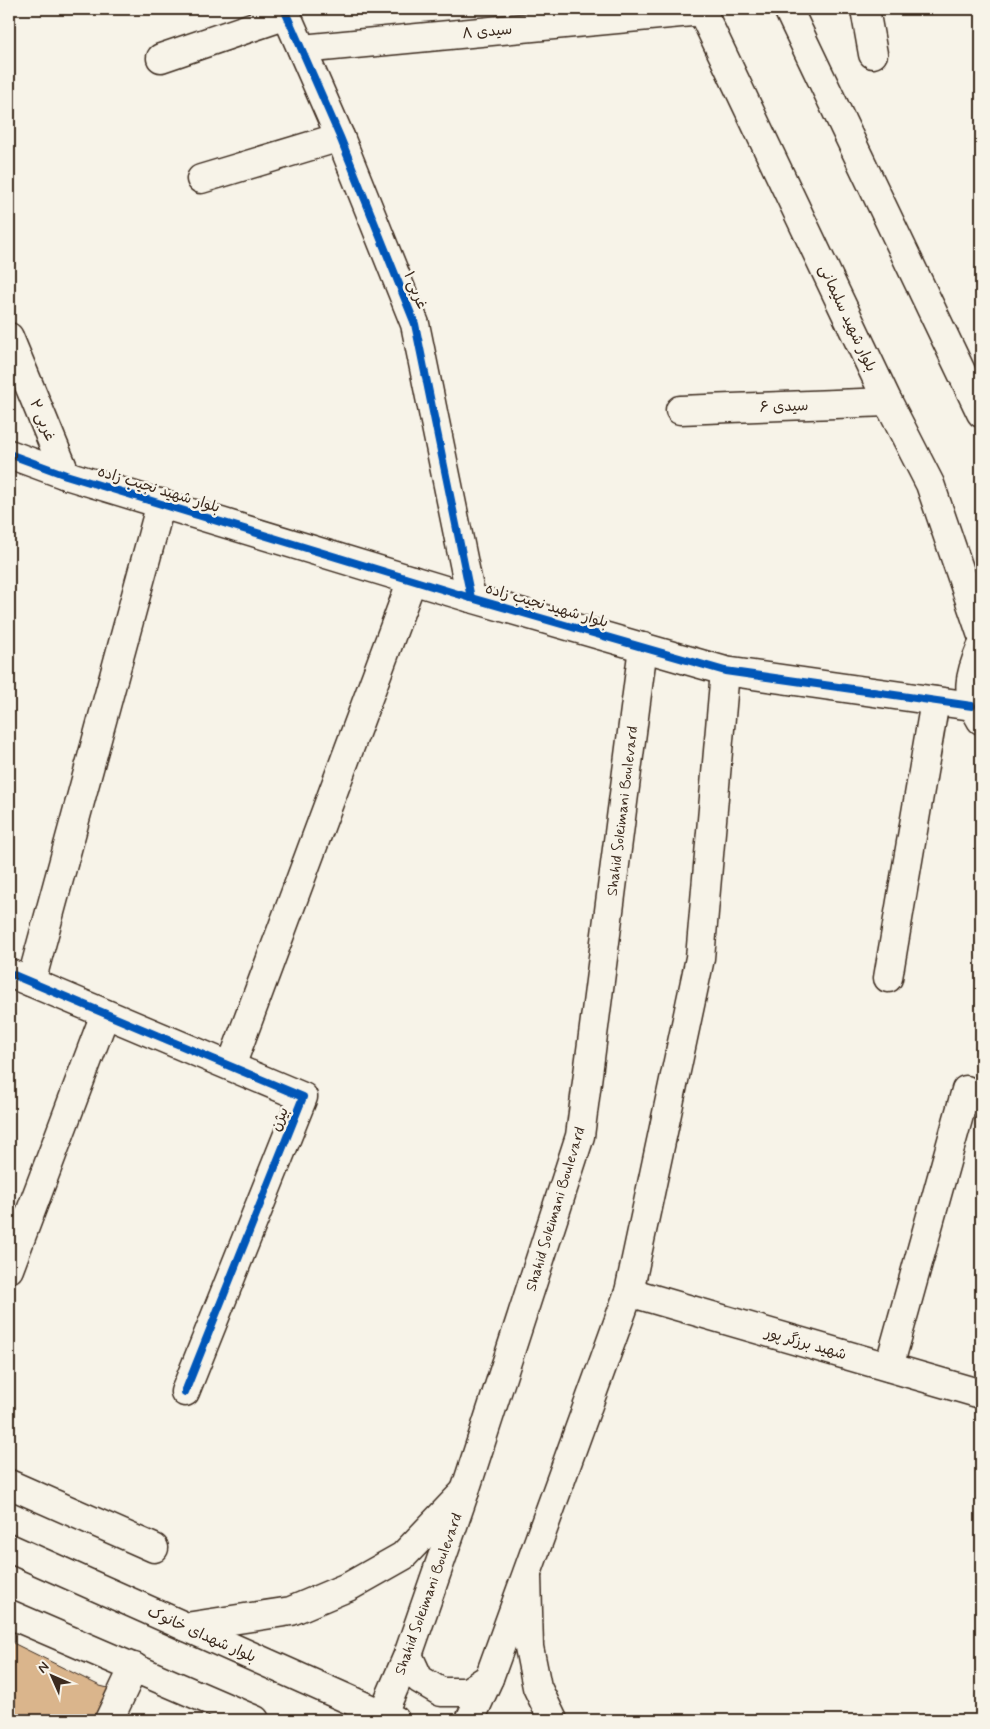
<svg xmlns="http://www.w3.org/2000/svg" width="990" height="1729" font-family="Mynerve,'Playpen Sans Arabic',sans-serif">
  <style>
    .building { fill: #dab58c; stroke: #3b2a1e }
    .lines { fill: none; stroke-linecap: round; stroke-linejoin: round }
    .minor-casing { stroke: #3b2a1e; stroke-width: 31 }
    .tertiary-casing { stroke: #3b2a1e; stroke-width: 31 }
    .secondary-casing { stroke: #3b2a1e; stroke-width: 31 }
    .minor { stroke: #f7f3e8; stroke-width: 28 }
    .tertiary { stroke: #f7f3e8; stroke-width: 28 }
    .secondary { stroke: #f7f3e8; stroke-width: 28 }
    .cycleway-casing { stroke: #f7f3e8; stroke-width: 11 }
    .cycleway { stroke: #0057b8; stroke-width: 8 }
    .labels { text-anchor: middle; stroke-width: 5; stroke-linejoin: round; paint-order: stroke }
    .street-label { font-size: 15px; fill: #3b2a1e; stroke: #f7f3e8 }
  </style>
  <rect width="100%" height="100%" fill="#f7f3e8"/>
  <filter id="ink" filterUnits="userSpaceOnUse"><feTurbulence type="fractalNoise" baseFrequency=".02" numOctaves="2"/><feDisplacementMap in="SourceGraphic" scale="10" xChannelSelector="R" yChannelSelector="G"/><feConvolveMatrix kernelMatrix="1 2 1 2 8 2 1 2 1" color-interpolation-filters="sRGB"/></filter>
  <g filter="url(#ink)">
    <!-- building -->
    <polygon class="building" points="9,1641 100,1686 108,1688 95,1720 9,1720"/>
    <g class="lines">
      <defs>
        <g id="minor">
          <polyline points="284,9 340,137 415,324 471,598"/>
          <polyline points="865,9 873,54"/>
          <polyline points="302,49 702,11"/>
          <polyline points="161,58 287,15"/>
          <polyline points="201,179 340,137"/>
          <polyline points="9,337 66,475"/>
          <polyline points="680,410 888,402"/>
          <polyline points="9,973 303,1097 185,1392"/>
          <polyline points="888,978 935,701"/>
          <polyline points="31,982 161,503"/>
          <polyline points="231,1066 412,580"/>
          <polyline points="9,1269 105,1014"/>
          <polyline points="629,1292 981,1394"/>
          <polyline points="889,1367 966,1090"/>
          <polyline points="9,1484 154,1548"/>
          <polyline points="109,1720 134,1667"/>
        </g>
        <g id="tertiary">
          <polyline points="9,454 66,475 471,598 725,671 972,706"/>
          <polyline points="527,1576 529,1647 537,1687 553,1720"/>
          <polyline points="186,1627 291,1611 350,1586 403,1556 465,1491"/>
          <polyline points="408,1655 419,1679 441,1692 467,1692 489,1678"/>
        </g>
        <g id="secondary">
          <polyline points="701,9 888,402 930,484 981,633"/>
          <polyline points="788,9 981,413"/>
          <path d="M981,648C970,674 964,694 981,720"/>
          <polyline points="9,1548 395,1720"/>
          <polyline points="9,1614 255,1720"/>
          <polyline points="380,1720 408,1655 465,1491 580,1136 643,647"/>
          <polyline points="470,1720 489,1678 629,1292 700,958 725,671"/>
        </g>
      </defs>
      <!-- minor casing -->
      <use href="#minor" class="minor-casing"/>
      <!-- tertiary casing -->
      <use href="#tertiary" class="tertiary-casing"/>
      <!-- secondary casing -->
      <use href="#secondary" class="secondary-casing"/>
      <!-- minor -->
      <use href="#minor" class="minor"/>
      <!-- tertiary -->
      <use href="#tertiary" class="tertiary"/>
      <!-- secondary -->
      <use href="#secondary" class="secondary"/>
      <defs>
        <g id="cycleway">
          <polyline points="284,9 340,137 415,324 471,598"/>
          <polyline points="9,454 66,475 471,598 725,671 972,706"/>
          <polyline points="9,973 303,1097 185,1392"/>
        </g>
      </defs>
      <!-- cycleway casing -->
      <use href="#cycleway" class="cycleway-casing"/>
      <!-- cycleway -->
      <use href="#cycleway" class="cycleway"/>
    </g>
  </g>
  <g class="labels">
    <!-- street labels -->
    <g class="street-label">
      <text transform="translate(487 31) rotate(-5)" y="5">سیدی ۸</text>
      <text transform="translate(416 290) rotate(68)" y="5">غربی ۱</text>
      <text transform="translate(848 318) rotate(65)" y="5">بلوار شهید سلیمانی</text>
      <text transform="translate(784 406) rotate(-2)" y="5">سیدی ۶</text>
      <text transform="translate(43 420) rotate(67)" y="5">غربی ۲</text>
      <text transform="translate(159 489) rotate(17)" y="5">بلوار شهید نجیب زاده</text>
      <text transform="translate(547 605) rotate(16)" y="5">بلوار شهید نجیب زاده</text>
      <text transform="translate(622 811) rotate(-83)" y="5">Shahid Soleimani Boulevard</text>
      <text transform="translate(279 1119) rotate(-68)" y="5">بیژن</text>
      <text transform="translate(555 1209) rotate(-73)" y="5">Shahid Soleimani Boulevard</text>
      <text transform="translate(806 1343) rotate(16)" y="5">شهید برزگر پور</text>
      <text transform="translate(428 1594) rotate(-70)" y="5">Shahid Soleimani Boulevard</text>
      <text transform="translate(202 1634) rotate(24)" y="5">بلوار شهدای خانوک</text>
    </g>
  </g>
  <!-- margin -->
  <rect width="990" height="1729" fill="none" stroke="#f7f3e8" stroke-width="30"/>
  <rect x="15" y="15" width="960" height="1699" fill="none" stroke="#3b2a1e" stroke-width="2" filter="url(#ink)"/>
  <!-- north arrow -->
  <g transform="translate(52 1676) rotate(315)" stroke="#f7f3e8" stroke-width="4" paint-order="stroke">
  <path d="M0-4L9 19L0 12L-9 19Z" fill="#3b2a1e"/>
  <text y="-8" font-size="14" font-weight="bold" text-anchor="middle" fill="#3b2a1e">N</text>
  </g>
</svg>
